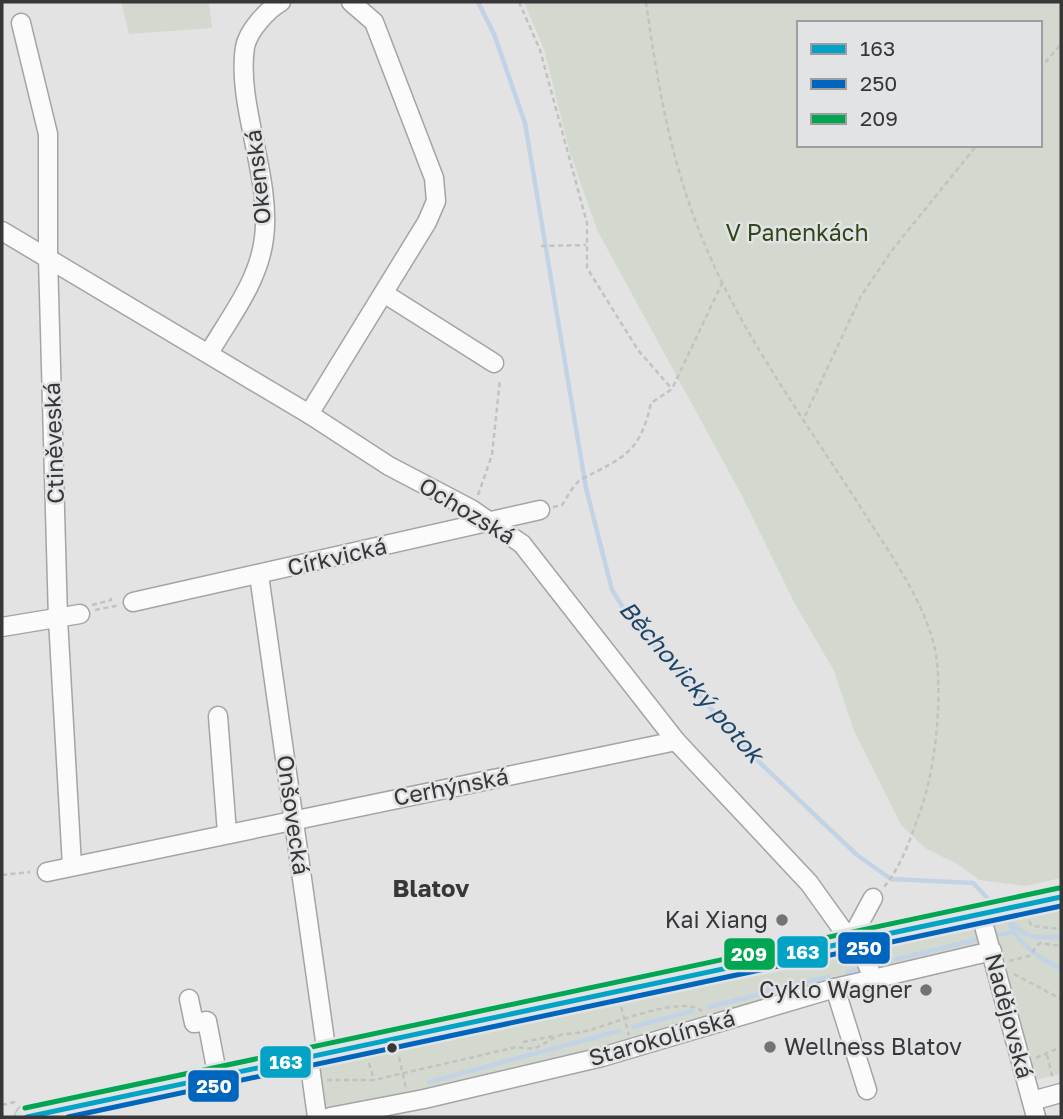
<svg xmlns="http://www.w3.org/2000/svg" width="1063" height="1119" font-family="'Golos Text',sans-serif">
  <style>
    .green { fill: #d3d9cf; fill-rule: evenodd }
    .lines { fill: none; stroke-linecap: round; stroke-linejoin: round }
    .stream { stroke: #c1d3e5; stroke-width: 4.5 }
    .minor-casing { stroke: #a4a4a5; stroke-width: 21 }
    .major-casing { stroke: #c1c1c2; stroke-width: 26 }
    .path { stroke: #c2c2c3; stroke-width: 2.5; stroke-dasharray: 5 3.5; stroke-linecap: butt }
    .minor { stroke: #fbfbfb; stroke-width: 18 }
    .major { stroke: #dae5e2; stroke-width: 23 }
    .bus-1-casing { stroke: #e2e3e5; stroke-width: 10 }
    .bus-2-casing { stroke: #e2e3e5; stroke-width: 10 }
    .bus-3-casing { stroke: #e2e3e5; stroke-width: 10 }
    .bus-1 { stroke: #03a3c6; stroke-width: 5 }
    .bus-2 { stroke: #0065bd; stroke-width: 5 }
    .bus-3 { stroke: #00a651; stroke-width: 5 }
    .poi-dot { fill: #737374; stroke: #e2e3e5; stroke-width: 2.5 }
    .bus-dot { fill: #373738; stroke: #e2e3e5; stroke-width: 2.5 }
    .labels { text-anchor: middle; stroke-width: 5; stroke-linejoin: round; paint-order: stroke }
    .street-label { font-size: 23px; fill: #373738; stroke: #e2e3e5 }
    .park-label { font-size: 23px; fill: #2f4619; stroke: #e2e3e5 }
    .poi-label { font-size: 23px; fill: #373738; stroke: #e2e3e5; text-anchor: end }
    .water-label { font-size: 24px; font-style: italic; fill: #1e4467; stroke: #e2e3e5 }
    .neighbourhood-label { font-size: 24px; font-weight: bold; fill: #373738; stroke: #e2e3e5 }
    .line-badge { stroke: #e2e3e5; stroke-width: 2.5 }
    .badge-label { font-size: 19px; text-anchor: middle; font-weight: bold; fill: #fff }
  </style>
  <rect width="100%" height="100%" fill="#e3e3e4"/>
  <!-- green -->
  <g class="green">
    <polygon points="121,2 209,2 212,28 129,34"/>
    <path d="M524,2H1061V878L1026,886L979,880L959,865L925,848L901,825L854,731L834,671L794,602L741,494L598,232L570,153L544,49ZM799,23H1040V145H799Z"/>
    <polygon points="1061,907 1061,1074 1030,1081 991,922"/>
    <polygon points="981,915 992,951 742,1016 317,1117 309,1059"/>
  </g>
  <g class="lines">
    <!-- stream -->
    <g class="stream">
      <polyline points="478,2 494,34 525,123 586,488 612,590 631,620 757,760 857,855 891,879 973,883 992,903"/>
      <path d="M1006,917C1028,940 1030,937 1061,937"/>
      <path d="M1010,924C1017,942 1043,962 1061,968"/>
      <polyline points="999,935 1013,932"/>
      <polyline points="880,963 976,940"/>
      <polyline points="848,972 861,968"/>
      <polyline points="709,1007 828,977"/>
      <polyline points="633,1027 692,1011"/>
      <polyline points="429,1082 619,1031"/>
    </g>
    <defs>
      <g id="minor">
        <polyline points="21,23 48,134 48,258 58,619 72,866"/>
        <polyline points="2,231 309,414 389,466 471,509 522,544 676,741 809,883 842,929 858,942 873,978"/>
        <polyline points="385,294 494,363"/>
        <path d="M209,353C230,317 259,281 264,238C272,178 236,104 245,47C248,31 267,10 281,2"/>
        <polyline points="309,414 427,222 436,201 434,178 374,22 351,2"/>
        <polyline points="259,575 327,1055"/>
        <polyline points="133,602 540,510"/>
        <polyline points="2,627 80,614"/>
        <polyline points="218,716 227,833"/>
        <polyline points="47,872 676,741"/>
        <polyline points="981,915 1036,1117"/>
        <polyline points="852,937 873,898"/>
        <polyline points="835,988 867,1090"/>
        <polyline points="189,999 194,1023 207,1021 218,1078"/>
        <polyline points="309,1059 317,1117"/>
        <polyline points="1032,1101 1061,1093"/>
        <polyline points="330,1117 424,1099 602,1057 835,988 992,951"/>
      </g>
      <polyline id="major" points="27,1117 1061,897"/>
    </defs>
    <!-- minor casing -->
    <use href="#minor" class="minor-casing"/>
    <!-- major casing -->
    <use href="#major" class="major-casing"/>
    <!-- path -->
    <g class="path">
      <polyline points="519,2 540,50 587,223 587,268 638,350 672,389"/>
      <path d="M646,2C659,94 673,175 712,261C750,347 817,438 868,519C893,558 922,599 934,645C944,687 936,765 922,806C912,834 903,864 884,887"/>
      <polyline points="1040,69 1061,44"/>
      <polyline points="541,246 586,245"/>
      <polyline points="805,416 861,296 893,249 977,145"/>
      <polyline points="478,495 492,455 500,379"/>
      <path d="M553,507L562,505C567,498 574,483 582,479C624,457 640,453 651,403L672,389L723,281"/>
      <polyline points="92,605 111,600 110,595"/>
      <polyline points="95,610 120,605"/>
      <polyline points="2,875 30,872"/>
      <polyline points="1029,921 1032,926 1061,929"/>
      <polyline points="1009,961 1029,956 1040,943 1061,946"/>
      <polyline points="1014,974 1061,999"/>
      <polyline points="621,1007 629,1035"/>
      <polyline points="523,1042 554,1036"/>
      <polyline points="1047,1055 1053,1079"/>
      <polyline points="399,1057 406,1088"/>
      <polyline points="1036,1058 1061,1047"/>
      <polyline points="369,1063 374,1080"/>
      <path d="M327,1080H374L517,1047C540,1051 537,1046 556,1037C563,1033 574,1034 582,1032C609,1026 680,994 702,1011"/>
      <polyline points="2,1105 15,1102"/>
    </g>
    <!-- minor -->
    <use href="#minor" class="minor"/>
    <!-- major -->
    <use href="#major" class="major"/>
    <defs>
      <polyline id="bus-1" points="27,1117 1061,897"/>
      <polyline id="bus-2" points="68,1117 1061,906"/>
      <polyline id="bus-3" points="25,1108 1059,888"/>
    </defs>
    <!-- bus-1 casing -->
    <use href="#bus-1" class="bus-1-casing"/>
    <!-- bus-2 casing -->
    <use href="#bus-2" class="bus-2-casing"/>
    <!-- bus-3 casing -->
    <use href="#bus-3" class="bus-3-casing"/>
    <!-- bus-1 -->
    <use href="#bus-1" class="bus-1"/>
    <!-- bus-2 -->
    <use href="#bus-2" class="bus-2"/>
    <!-- bus-3 -->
    <use href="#bus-3" class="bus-3"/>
  </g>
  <!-- markers -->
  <g class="poi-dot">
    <circle cx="782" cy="920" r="7"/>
    <circle cx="926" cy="990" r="7"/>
    <circle cx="770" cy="1047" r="7"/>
  </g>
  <circle class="bus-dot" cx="392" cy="1048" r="6"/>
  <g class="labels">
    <!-- street labels -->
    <g class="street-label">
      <text transform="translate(258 177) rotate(-96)" y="8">Okenská</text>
      <text transform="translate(54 443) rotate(-92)" y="8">Ctiněveská</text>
      <text transform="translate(467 511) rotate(31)" y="8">Ochozská</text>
      <text transform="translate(337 557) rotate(-13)" y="8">Církvická</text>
      <text transform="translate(451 787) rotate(-11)" y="8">Cerhýnská</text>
      <text transform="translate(293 815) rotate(82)" y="8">Onšovecká</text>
      <text transform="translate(1009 1016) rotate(75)" y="8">Nadějovská</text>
      <text transform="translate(662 1038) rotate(-16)" y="8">Starokolínská</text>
    </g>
    <!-- park labels -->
    <g class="park-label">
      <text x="797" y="241">V Panenkách</text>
    </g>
    <!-- poi labels -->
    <g class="poi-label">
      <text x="768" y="928">Kai Xiang</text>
      <text x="912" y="998">Cyklo Wagner</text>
      <text x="784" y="1055" text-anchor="start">Wellness Blatov</text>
    </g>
    <!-- water labels -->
    <g class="water-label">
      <text transform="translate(691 682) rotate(49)" y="8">Běchovický potok</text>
    </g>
    <!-- neighbourhood labels -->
    <g class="neighbourhood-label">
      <text x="431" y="897">Blatov</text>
    </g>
  </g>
  <g class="line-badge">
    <rect x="837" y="931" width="54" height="34" rx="7" fill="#0065bd"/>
    <rect x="776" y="935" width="53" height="34" rx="7" fill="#03a3c6"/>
    <rect x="723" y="937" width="53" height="34" rx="7" fill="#00a651"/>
    <rect x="259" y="1045" width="53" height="34" rx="7" fill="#03a3c6"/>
    <rect x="187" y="1069" width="53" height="34" rx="7" fill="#0065bd"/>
  </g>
  <g class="badge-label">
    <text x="864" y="955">250</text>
    <text x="803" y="959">163</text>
    <text x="749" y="961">209</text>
    <text x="286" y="1069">163</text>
    <text x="214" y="1093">250</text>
  </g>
  <!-- border -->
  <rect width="1063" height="1119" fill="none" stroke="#373738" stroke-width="7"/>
  <!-- legend -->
  <rect x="797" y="21" width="245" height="126" fill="#e2e3e5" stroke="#9e9ea0" stroke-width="2"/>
  <rect x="811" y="44" width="35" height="10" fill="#03a3c6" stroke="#9e9ea0" stroke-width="2"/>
  <text x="860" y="56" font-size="21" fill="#373738">163</text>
  <rect x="811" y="79" width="35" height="10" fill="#0065bd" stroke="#9e9ea0" stroke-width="2"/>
  <text x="860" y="91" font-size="21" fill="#373738">250</text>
  <rect x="811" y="114" width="35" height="10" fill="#00a651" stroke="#9e9ea0" stroke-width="2"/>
  <text x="860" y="126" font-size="21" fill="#373738">209</text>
</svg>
